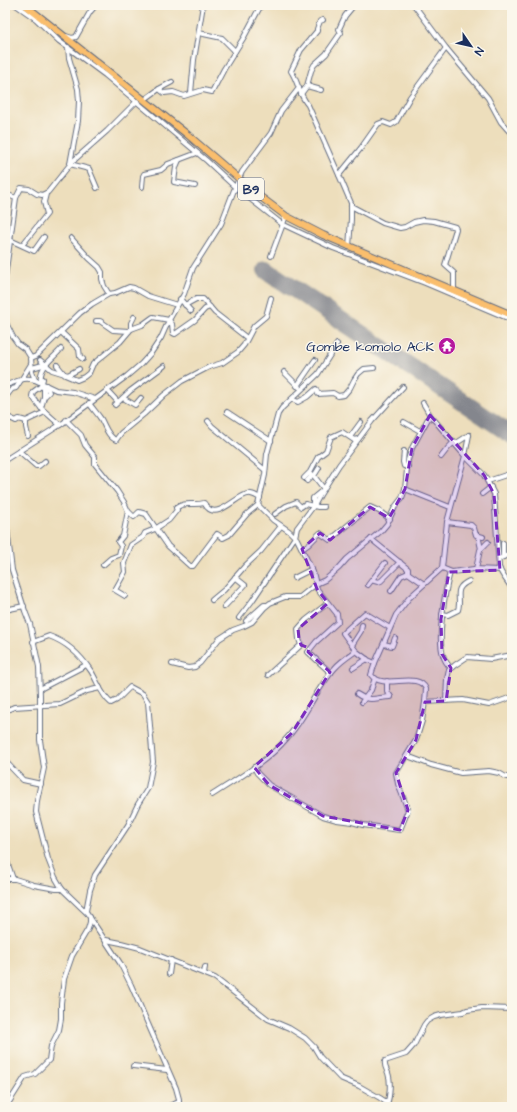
<svg xmlns="http://www.w3.org/2000/svg" width="517" height="1112" font-family="'Architects Daughter',sans-serif">
  <style>
    .lines { fill: none; stroke-linecap: round; stroke-linejoin: round }
    .runway { stroke: #84868d; stroke-width: 18 }
    .minor-casing { stroke: #646c7f; stroke-width: 6 }
    .highway-casing { stroke: #646c7f; stroke-width: 8 }
    .minor { stroke: #fff; stroke-width: 4 }
    .highway { stroke: #fabe6d; stroke-width: 6 }
    .marked { fill: #7b2cbf; fill-opacity: 0.2; stroke: #7b2cbf; stroke-width: 3; stroke-dasharray: 8 5; stroke-linejoin: round }
    .labels { text-anchor: middle; stroke-width: 3; stroke-linejoin: round; paint-order: stroke }
    .shield { fill: #fbf7ec; stroke: #5e6b89; stroke-width: 1 }
    .shield-label { font-size: 13px; font-weight: bold; fill: #1b2f5e }
    .poi-label { font-size: 14px; fill: #1b2f5e; stroke: #fbf7ec; text-anchor: end }
  </style>
  <rect width="100%" height="100%" fill="#fbf7ec"/>
  <filter id="ink" filterUnits="userSpaceOnUse"><feTurbulence type="fractalNoise" baseFrequency=".025" numOctaves="2"/><feDisplacementMap in="SourceGraphic" scale="8" xChannelSelector="R" yChannelSelector="G"/><feConvolveMatrix kernelMatrix="1 2 1 2 8 2 1 2 1" color-interpolation-filters="sRGB"/></filter>
  <filter id="wash" filterUnits="userSpaceOnUse"><feTurbulence type="fractalNoise" baseFrequency=".012" numOctaves="4" result="noise"/><feDisplacementMap in="SourceGraphic" scale="16" xChannelSelector="R" yChannelSelector="G"/><feGaussianBlur stdDeviation="0.9" result="paint"/><feColorMatrix in="noise" values="0 0 0 0 0 0 0 0 0 0 0 0 0 0 0 0 0 1.4 0 .05"/><feComposite in="paint" operator="in"/></filter>
  <g filter="url(#wash)">
    <rect width="100%" height="100%" fill="#eddebc"/>
    <g class="lines">
      <!-- runway -->
      <polyline class="runway" points="266,270 512,435"/>
    </g>
  </g>
  <g filter="url(#ink)">
    <g class="lines">
      <defs>
        <g id="minor">
          <polyline points="16,5 36,19 59,41 105,75 207,161 235,187 282,224 333,248 425,283 512,320"/>
          <polyline points="414,5 446,48 488,98 501,122 508,130 512,132"/>
          <path d="M323,20L320,21L317,29V31L301,50L291,71C298,81 299,95 308,105L339,175"/>
          <polyline points="199,33 222,38 235,51"/>
          <polyline points="66,36 72,38 76,37 90,12 96,5"/>
          <polyline points="68,47 69,58 78,89 79,101 78,121 70,164"/>
          <polyline points="307,86 321,90"/>
          <polyline points="159,89 172,82"/>
          <polyline points="191,93 194,60 203,5"/>
          <polyline points="301,94 307,86 311,71 314,65 326,54 340,34 341,33 339,29 345,16 354,5"/>
          <polyline points="144,100 159,89 164,93 173,92 184,96 203,90 212,92 224,69 244,37 261,5"/>
          <polyline points="179,160 176,167 174,182 195,186"/>
          <polyline points="70,164 89,169 97,188"/>
          <polyline points="142,187 143,176 144,174 161,170 168,164 197,153"/>
          <polyline points="5,194 16,198"/>
          <polyline points="351,206 383,223 400,228 405,227 414,222 423,220 434,221 455,227 456,229 445,265 454,273 454,291"/>
          <polyline points="71,238 89,258 99,267 102,272 102,279 104,286 109,294"/>
          <polyline points="10,240 34,251 44,237"/>
          <polyline points="5,243 7,243"/>
          <polyline points="23,244 47,214 44,202 46,194"/>
          <polyline points="349,247 351,219 351,203 339,175 361,148 378,124 383,122 391,125 396,122 410,97 446,48"/>
          <polyline points="271,256 286,216"/>
          <polyline points="5,277 16,198 21,188 29,189 37,194 42,195 48,192 72,162 107,131 137,101"/>
          <polyline points="180,299 191,311"/>
          <polyline points="185,305 196,299 203,299 215,313 247,338"/>
          <polyline points="5,321 13,337 18,344 26,350 31,358 32,372 35,380 56,390 73,392 95,399"/>
          <polyline points="96,321 100,321 113,330 129,331"/>
          <polyline points="131,329 131,323 134,317"/>
          <polyline points="61,332 79,349 80,357 83,359"/>
          <polyline points="31,358 36,356 80,313 92,304 109,294 115,293 129,287 134,288 148,296 177,305"/>
          <polyline points="40,360 52,370 68,375 79,369"/>
          <polyline points="57,365 65,375 77,380 84,377 89,373 93,364 120,342 131,329 142,325 153,317 169,320 172,324 173,333 175,334 195,320 205,309 210,307"/>
          <polyline points="32,368 46,364"/>
          <polyline points="284,372 299,387"/>
          <polyline points="43,379 41,386 44,388 44,397 41,408 60,425"/>
          <path d="M41,382C38,367 53,359 61,349"/>
          <path d="M5,385C17,383 21,376 35,380"/>
          <polyline points="41,386 33,392 32,396 41,408"/>
          <polyline points="297,386 315,360"/>
          <polyline points="107,390 118,402"/>
          <polyline points="44,397 49,392 46,385"/>
          <polyline points="5,398 12,389 16,388 31,364"/>
          <polyline points="123,398 135,405 141,398"/>
          <polyline points="292,399 298,402 307,397 316,389 318,394 333,393 338,396 344,395 350,388 354,380 358,374 364,369 374,368"/>
          <path d="M89,403C93,409 97,413 101,419C105,426 108,437 116,440L121,433L144,414L164,395L182,381L209,367L222,363L238,352L244,345L254,326L266,316L271,298"/>
          <polyline points="115,405 130,391 164,366"/>
          <polyline points="227,412 271,441"/>
          <polyline points="66,420 81,435 85,445 95,457 95,464 117,491 124,502 128,511 123,536 118,542 121,546 119,555 111,558 103,565"/>
          <polyline points="26,421 26,427 28,436"/>
          <polyline points="208,421 212,426 265,470"/>
          <polyline points="5,422 10,418 16,421 19,419 26,421 45,412"/>
          <polyline points="404,422 420,431"/>
          <path d="M469,435L465,456L484,475L494,494L499,567C501,575 508,581 512,589"/>
          <polyline points="350,437 361,422"/>
          <polyline points="455,444 469,435"/>
          <polyline points="19,451 36,466 39,466 45,461"/>
          <polyline points="404,451 403,462 404,466 408,467"/>
          <polyline points="441,457 448,448 454,442"/>
          <polyline points="5,460 63,423 127,376 141,364 151,353 161,338 169,320 184,294 193,268 221,224 234,190 242,172 271,133 281,111 299,88"/>
          <polyline points="304,478 310,472 318,457 326,451 331,437 342,432 354,440 358,439"/>
          <polyline points="307,481 310,478 312,474"/>
          <polyline points="488,481 512,473"/>
          <polyline points="405,489 450,507"/>
          <polyline points="482,494 491,487"/>
          <polyline points="313,506 313,498 324,489 314,476 319,468"/>
          <polyline points="128,511 134,517 139,512 146,514 168,546 190,566 193,566 217,534 223,538 229,535 247,514 258,505"/>
          <polyline points="5,513 12,570 25,611 30,624 39,667 40,696 40,740 44,768 37,801 36,812 48,859 55,877 62,889 87,913 120,963 131,985 176,1088 179,1099 179,1107"/>
          <polyline points="275,514 286,506 296,502 301,507 305,504 318,507 324,507"/>
          <polyline points="447,522 471,525 474,528 476,535 483,537"/>
          <polyline points="478,535 481,549"/>
          <polyline points="371,539 408,569 408,573 424,584"/>
          <polyline points="503,543 503,557"/>
          <polyline points="302,549 309,544 320,533 330,540 370,507 379,511 390,519"/>
          <polyline points="499,559 512,553"/>
          <polyline points="442,568 452,572 474,569 500,570"/>
          <polyline points="476,569 480,550 488,542"/>
          <path d="M450,572C445,591 437,637 443,655C444,659 447,664 451,668"/>
          <polyline points="294,578 312,569"/>
          <polyline points="371,580 378,582 381,581 400,562"/>
          <polyline points="368,585 385,563"/>
          <polyline points="391,591 401,576 408,573"/>
          <path d="M125,596L115,590L125,572L124,563L131,545L143,537L145,533L155,529L169,520L177,510L176,508C185,501 194,506 204,503C206,505 206,507 208,508C218,519 239,494 248,494C252,493 256,496 260,498"/>
          <polyline points="212,600 224,590 245,566 261,551 281,526"/>
          <polyline points="224,607 245,585 235,577"/>
          <polyline points="5,610 24,606"/>
          <path d="M442,614L448,615L458,610C462,597 452,589 469,581"/>
          <polyline points="239,618 252,601 291,543 295,537 297,528 315,504 320,495 339,465 372,421 403,387"/>
          <polyline points="246,621 264,605 266,605"/>
          <path d="M33,642L49,636C66,642 81,656 91,671C98,682 101,695 111,703L117,700L130,687L143,694L148,702L153,762L148,788L138,804L128,825L95,875L90,890L86,911"/>
          <polyline points="384,644 392,646 395,638"/>
          <polyline points="352,645 361,631 362,625"/>
          <polyline points="356,651 343,633 365,613 390,628"/>
          <path d="M375,663L371,675C383,691 418,670 426,689L425,702L463,700L489,705L512,697"/>
          <polyline points="172,664 188,668 195,667 200,663 219,639 233,630 244,626 252,622 264,608 270,603 285,597 300,597 316,584 325,580 339,568 347,559 381,531 387,524 395,507 402,498 405,489 408,460 412,448 430,415"/>
          <polyline points="353,668 367,659"/>
          <polyline points="331,673 308,652 316,642 338,622 337,614 317,589 313,572 297,539 289,531 273,520 258,505 265,475 267,454 278,414 282,408 318,374 337,344"/>
          <polyline points="268,675 301,645 299,639 298,629 306,620 328,603"/>
          <polyline points="40,689 86,665"/>
          <path d="M357,694C369,703 378,697 391,697L387,691V681"/>
          <polyline points="446,701 447,679 449,670 455,665 467,657 491,659 512,655"/>
          <polyline points="362,702 371,690 375,678"/>
          <polyline points="5,711 14,707 60,704 87,691 100,688"/>
          <polyline points="409,754 410,757 431,765 461,773 489,771 499,773 506,777 512,777"/>
          <polyline points="5,761 23,780 41,784"/>
          <polyline points="254,767 257,773 269,785 323,816 337,820 352,822 363,825 400,830 408,810 398,784 396,773 416,740 422,721 425,702"/>
          <path d="M212,795C237,779 267,762 287,738C306,717 316,689 335,668C341,661 349,656 356,651L368,660L375,663L396,615L409,598L442,568L447,522L465,456L430,415L423,403"/>
          <polyline points="5,856 13,879"/>
          <polyline points="5,879 15,879 34,885 56,889 62,889"/>
          <polyline points="106,940 121,943 140,948 215,978 268,1019 289,1028 305,1038 314,1047 320,1057 340,1078 359,1086 380,1098 386,1102 387,1107"/>
          <polyline points="204,973 205,967"/>
          <polyline points="169,974 171,960"/>
          <polyline points="133,1066 167,1070"/>
          <path d="M387,1104C390,1096 391,1081 388,1073C386,1068 384,1066 385,1061L406,1054L414,1045L424,1025L427,1021L434,1017L441,1015L463,1012L467,1010L482,1008L512,1009"/>
          <polyline points="6,1107 25,1077 35,1074 49,1060 51,1046 59,1030 61,1019 61,1003 64,979 72,956 88,929 90,922 90,917"/>
          <polyline points="166,1107 179,1102"/>
        </g>
        <polyline id="highway" points="25,5 188,135 258,195 286,216 323,235 512,315"/>
      </defs>
      <!-- minor casing -->
      <use href="#minor" class="minor-casing"/>
      <!-- highway casing -->
      <use href="#highway" class="highway-casing"/>
      <!-- minor -->
      <use href="#minor" class="minor"/>
      <!-- highway -->
      <use href="#highway" class="highway"/>
    </g>
  </g>
  <!-- marked area -->
  <path class="marked" d="M430,415L484,475L494,494L500,570L449,572L441,619L442,654L451,668L446,701L425,702L416,740L396,773L408,810L400,830L323,816L269,785L254,767L292,733L330,672L308,652L309,648L301,645L299,639L298,629L328,603L317,589L302,549L320,533L330,540L370,507L389,518L405,489L412,448Z"/>
  <!-- icons -->
  <defs>
    <symbol id="temple-disc" viewBox="-11 -11 22 22"><circle r="9.5" fill="#b5179e" stroke="#fbf7ec"/><path d="M0-6L5-2H3V0L6.5 2.5H4V6H1.5V3h-3V6H-4V2.5H-6.5L-3 0V-2H-5Z" fill="#fff"/></symbol>
  </defs>
  <g fill-rule="evenodd">
    <use href="#temple-disc" x="437" y="336" width="20" height="20"/>
  </g>
  <g class="labels">
    <!-- shield labels -->
    <rect class="shield" x="238" y="178" width="26" height="22" rx="3"/>
    <g class="shield-label">
      <text x="251" y="194">B9</text>
    </g>
    <!-- poi labels -->
    <g class="poi-label">
      <text x="434" y="351">Gombe komolo ACK</text>
    </g>
  </g>
  <!-- margin -->
  <rect width="517" height="1112" fill="none" stroke="#fbf7ec" stroke-width="20"/>
  <!-- north arrow -->
  <g transform="translate(471 46) rotate(124)" stroke="#fbf7ec" stroke-width="3" paint-order="stroke">
  <path d="M0-3L7 15L0 10L-7 15Z" fill="#1b2f5e"/>
  <text y="-6" font-size="11" font-weight="bold" text-anchor="middle" fill="#1b2f5e">N</text>
  </g>
</svg>
